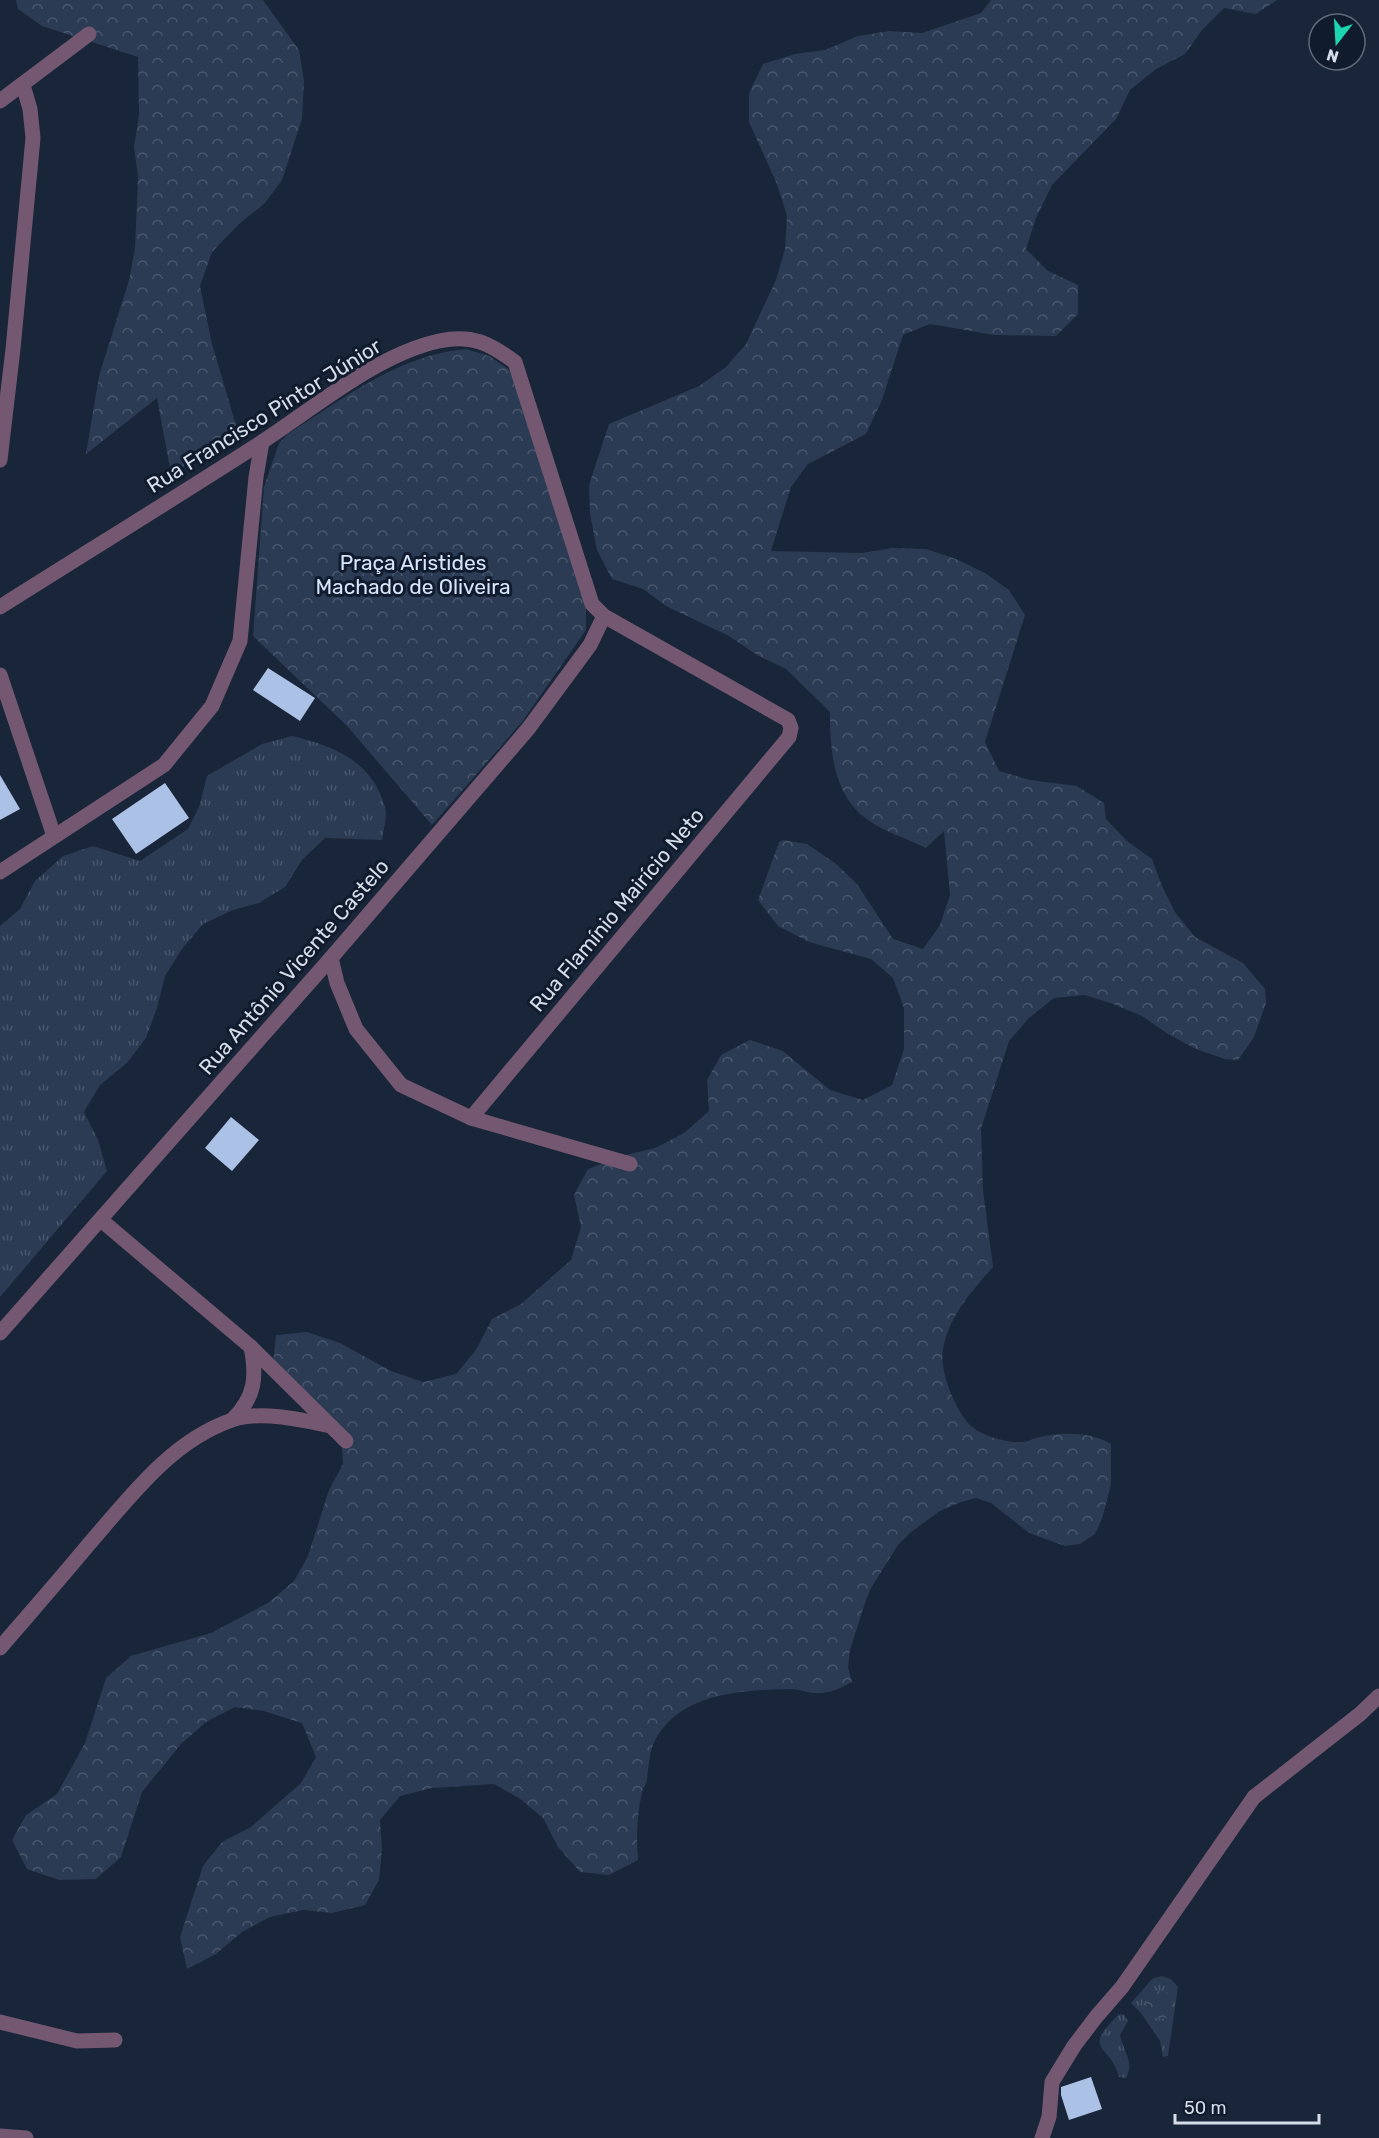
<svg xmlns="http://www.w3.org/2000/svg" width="1379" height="2138" font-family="Rubik,sans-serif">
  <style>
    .grass { fill: url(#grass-tufts) }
    .forest { fill: url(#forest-crowns) }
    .building { fill: #abc1e6 }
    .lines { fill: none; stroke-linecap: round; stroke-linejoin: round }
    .minor { stroke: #745871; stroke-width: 15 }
    .labels { text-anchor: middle; stroke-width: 6; stroke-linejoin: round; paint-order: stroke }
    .street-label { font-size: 21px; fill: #d5ddea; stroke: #101b2d }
    .park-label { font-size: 21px; fill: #d6e5fc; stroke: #101b2d }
  </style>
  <defs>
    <pattern id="grass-tufts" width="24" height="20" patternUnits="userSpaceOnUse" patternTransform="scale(1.5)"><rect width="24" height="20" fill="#2b3b54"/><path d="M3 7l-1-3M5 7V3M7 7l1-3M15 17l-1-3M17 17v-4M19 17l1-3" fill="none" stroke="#49576d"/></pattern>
    <pattern id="forest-crowns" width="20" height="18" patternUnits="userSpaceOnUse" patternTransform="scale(1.5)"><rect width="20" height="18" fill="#2b3b54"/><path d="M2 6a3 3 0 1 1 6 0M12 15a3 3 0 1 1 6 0" fill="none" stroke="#49576d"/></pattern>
  </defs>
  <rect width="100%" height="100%" fill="#192538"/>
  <!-- grass -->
  <g class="grass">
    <path d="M292,736C334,746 372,761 385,807C388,816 383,830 382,840L325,838L302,860L285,887L259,903L233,910L203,924L182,949L165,976L157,1008L146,1038L127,1063L100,1085L84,1112L98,1140L107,1171L0,1297V926L20,909L35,881L63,856L93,846L140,861L188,829L199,807L207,776L262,744Z"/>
    <polygon points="1162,1976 1171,1979 1178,1987 1168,2056 1163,2057 1160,2041 1141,2013 1131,2003 1153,1978"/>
    <path d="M1119,2014L1124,2015L1128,2021L1120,2035C1123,2051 1135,2063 1126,2078L1119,2077C1110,2042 1080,2053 1119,2014Z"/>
  </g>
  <!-- forest -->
  <g class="forest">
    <polygon points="16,0 263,0 299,50 304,81 302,119 282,180 265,203 239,224 212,252 200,286 212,344 238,432 171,474 157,398 86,454 99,376 129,280 135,248 138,177 134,147 139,115 138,57 42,26 18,9"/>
    <path d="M991,0H1277L1256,14L1224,8L1202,30L1185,54L1156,69L1130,90L1116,119L1052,185L1036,218L1026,249L1048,271L1078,285V314L1056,336L994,335L930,324L903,335L882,400L866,434L808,464L791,487L771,551L862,553L892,548L926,549L956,559L985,573L1009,590L1025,615L985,742L999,771L1030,780L1077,786L1104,803L1106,819L1127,841L1152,859L1162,886L1175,912L1195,937L1243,963L1265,989L1266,1003L1254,1037L1238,1060L1225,1059L1196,1049L1168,1034L1142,1016L1113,1004L1085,995L1054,998L1029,1018L1009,1041L981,1129L983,1190L993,1267C972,1291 949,1316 943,1349C939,1371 955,1409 970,1425C981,1436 1007,1443 1022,1442C1028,1442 1034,1438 1040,1437C1063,1432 1091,1432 1111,1444V1485L1102,1519L1095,1534L1080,1544L1065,1546L1029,1533L991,1503L976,1498L961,1502L940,1511L911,1532L898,1545L871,1588L865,1603L850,1650L848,1667L852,1682C839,1689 829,1694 813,1693C806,1692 798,1689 791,1689C745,1690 685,1692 658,1735C649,1748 649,1765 647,1779C647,1784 643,1787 642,1792C637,1815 636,1837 638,1860L609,1875L580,1872L558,1847L543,1818L519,1798L494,1784L432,1788L400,1796L380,1820L382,1850L379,1880L365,1905L332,1913L303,1910L270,1917L242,1932L216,1954L187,1969L180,1937L203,1866L222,1842L251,1827L301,1783L316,1757L302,1723L264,1711L235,1707L206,1722L181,1744L142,1792L121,1857L96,1879L59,1880L27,1869L12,1840L26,1815L57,1794L85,1743L106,1678L131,1656L211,1633L268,1603L294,1581L308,1556L329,1490L343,1464L341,1434L273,1363L276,1335L307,1332L340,1343L391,1371L423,1382L456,1374L476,1350L492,1319L521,1304L571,1260L581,1227L574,1195L588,1169L622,1156L655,1148L684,1133L709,1111L707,1080L721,1055L750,1040L783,1051L830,1090L863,1100L892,1085L904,1049V1008L893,978L871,959L809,942L778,926L758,900L779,842L783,840L807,844L835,863L857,884L893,939L923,949L940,925L950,895L944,831L926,848C908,839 885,832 868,820C833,795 830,751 830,712L786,669L757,655L729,636L666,606L643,589L612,579L597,550L590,514L589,485L609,424L699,386L726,367L746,344L776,280L785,249L787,216L777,184L749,122V93L763,64L795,54L825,50L858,36L889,31L922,33L981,13Z"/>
    <path d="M466,349L489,356L511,371L586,608V630L522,722L432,825L347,726L253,636L264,487L279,443L288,434C343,399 398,355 466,349Z"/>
    <circle cx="1160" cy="2005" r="14"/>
  </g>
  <!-- building -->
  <g class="building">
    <polygon points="268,668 315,698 300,721 253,690"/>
    <polygon points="0,775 20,809 0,820"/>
    <polygon points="165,783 189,818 136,854 112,819"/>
    <polygon points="231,1117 259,1140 232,1171 205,1148"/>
    <polygon points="1091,2077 1102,2109 1069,2120 1061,2095 1061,2087"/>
  </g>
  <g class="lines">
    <!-- minor -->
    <g class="minor">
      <polyline points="0,101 89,34"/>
      <polyline points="0,460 13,349 33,138 30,109 23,85"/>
      <path d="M0,607C87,552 175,498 262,442C314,408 378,354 439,341C472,334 489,343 515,362L592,604L604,616L788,720L791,728L789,737L471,1118"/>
      <polyline points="0,675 54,836"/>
      <polyline points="0,872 164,765 212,706 240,641 256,477 262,442"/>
      <polyline points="331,958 337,983 356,1029 401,1085 471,1118 630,1164"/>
      <polyline points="101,1220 251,1347 346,1441"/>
      <polyline points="0,1333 331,958 528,729 590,645 604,616"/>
      <path d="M233,1419C255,1397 257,1377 251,1347"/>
      <path d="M0,1648C30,1613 60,1579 89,1544C130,1497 171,1441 232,1420C260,1410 303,1420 331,1426"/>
      <polyline points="0,2022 77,2041 115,2040"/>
      <polyline points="0,2136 26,2138"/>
      <polyline points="1042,2138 1049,2117 1052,2082 1074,2046 1096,2017 1122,1987 1254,1797 1360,1714 1379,1696"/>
    </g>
  </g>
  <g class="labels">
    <!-- street labels -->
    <g class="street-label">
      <text transform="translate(264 416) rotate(-32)" y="7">Rua Francisco Pintor Júnior</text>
      <text transform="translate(617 910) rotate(-50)" y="7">Rua Flamínio Mairício Neto</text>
      <text transform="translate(294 967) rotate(-49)" y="7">Rua Antônio Vicente Castelo</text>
    </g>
    <!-- park labels -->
    <g class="park-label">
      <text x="413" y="570">Praça Aristides<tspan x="413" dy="24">Machado de Oliveira</tspan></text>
    </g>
  </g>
  <!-- north arrow -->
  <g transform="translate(1337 42) rotate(197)"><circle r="28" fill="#101b2d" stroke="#5f6979" stroke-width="1.5"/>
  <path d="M0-4.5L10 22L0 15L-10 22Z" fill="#1cd5b1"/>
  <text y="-9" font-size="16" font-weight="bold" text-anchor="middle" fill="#d5ddea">N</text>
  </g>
  <!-- scale -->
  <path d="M1175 2114v9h144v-9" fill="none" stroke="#d5ddea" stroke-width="3"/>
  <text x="1184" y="2114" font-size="18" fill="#d5ddea" stroke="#101b2d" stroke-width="4.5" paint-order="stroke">50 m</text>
</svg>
